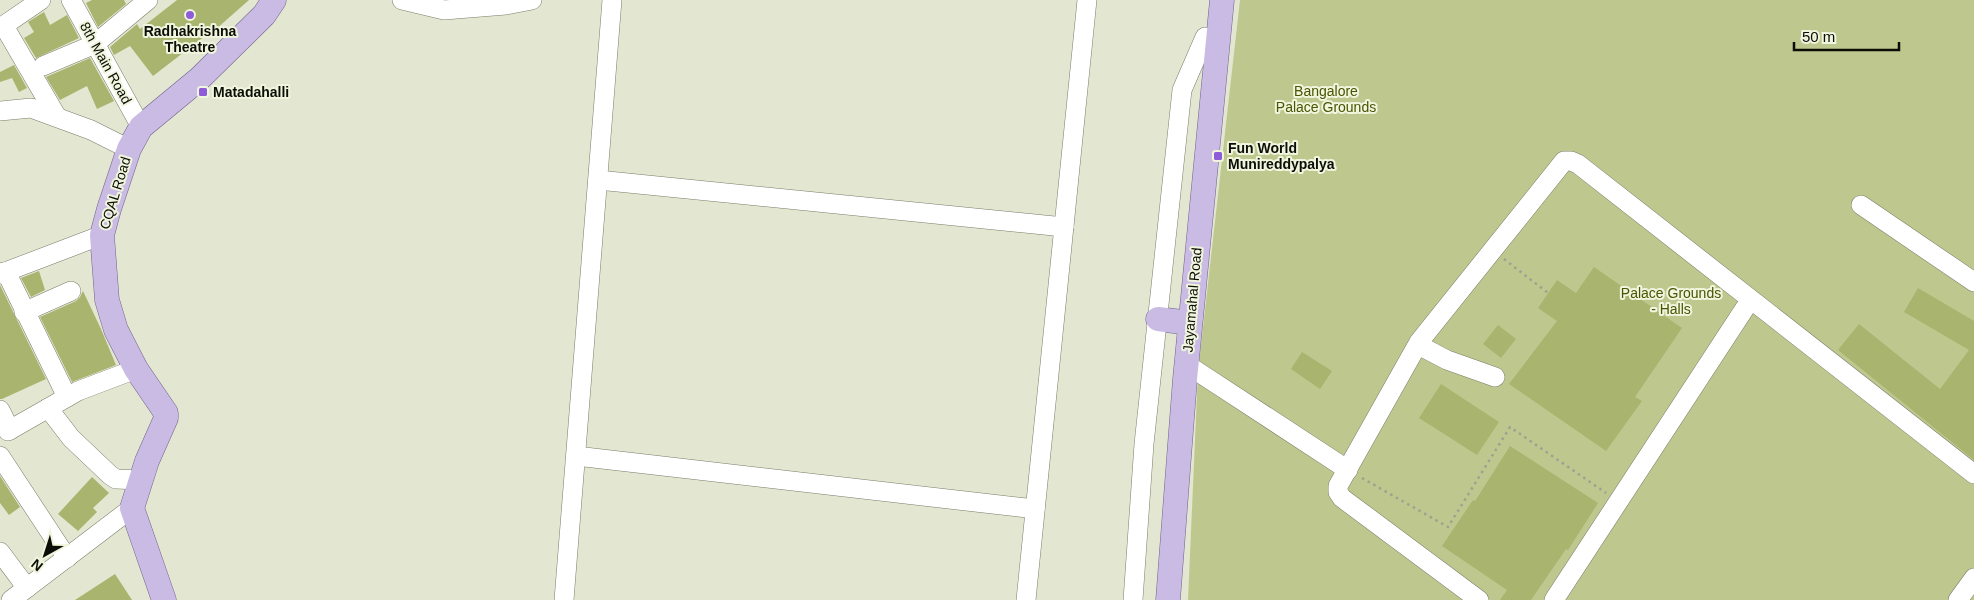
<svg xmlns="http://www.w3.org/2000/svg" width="1974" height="600" font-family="Arial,sans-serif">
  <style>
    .green { fill: #bec88e }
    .building { fill: #a9b46f }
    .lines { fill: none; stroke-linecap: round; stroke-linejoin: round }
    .minor-casing { stroke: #797d69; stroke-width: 20 }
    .major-casing { stroke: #70618b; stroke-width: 25 }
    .path { stroke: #9ea190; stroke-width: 2.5; stroke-dasharray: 2.5 4; stroke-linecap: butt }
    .minor { stroke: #fff; stroke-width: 19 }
    .major { stroke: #cabbe4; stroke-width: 24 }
    .poi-dot { fill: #8e5cd6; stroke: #f0f5de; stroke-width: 2 }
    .labels { text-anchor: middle; stroke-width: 4; stroke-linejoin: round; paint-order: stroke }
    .poi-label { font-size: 14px; font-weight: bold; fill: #0c0d06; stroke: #f0f5de; text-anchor: start }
    .street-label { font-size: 14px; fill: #0c0d06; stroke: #f0f5de }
    .park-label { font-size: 14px; fill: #4b5400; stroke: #f0f5de }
  </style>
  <rect width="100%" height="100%" fill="#e3e7d1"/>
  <!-- green -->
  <polygon class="green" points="1240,0 1974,0 1974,600 1188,600 1198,372"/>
  <!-- building -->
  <g class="building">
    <polygon points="92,0 124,0 126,4 98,27 86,3"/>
    <polygon points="177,0 249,0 215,30 214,29 153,76 130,46 114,55 110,47 137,24 140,29"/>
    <polygon points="44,12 50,25 67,15 79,38 36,58 24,38 34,32 28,22"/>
    <polygon points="90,58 114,101 97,109 87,86 60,100 46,77"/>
    <polygon points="14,65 27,88 19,92 12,78 0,82 0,72"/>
    <polygon points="1594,267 1682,328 1635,397 1642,401 1606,451 1509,384 1557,321 1538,308 1557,280 1576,293"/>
    <polygon points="39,271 45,290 31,297 21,278"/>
    <polygon points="0,285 46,379 2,399 0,399"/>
    <polygon points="1918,288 1974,321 1974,460 1838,350 1859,324 1940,389 1969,350 1904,312"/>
    <polygon points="83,291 101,329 116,365 72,382 40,317 76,301 80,297"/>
    <polygon points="1498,325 1516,339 1501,358 1483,344"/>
    <polygon points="1302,352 1332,371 1320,389 1291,369"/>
    <polygon points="1441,384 1499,422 1477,455 1419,418"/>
    <polygon points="1510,446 1598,503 1568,550 1566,549 1531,600 1500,600 1507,590 1442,546 1473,500 1475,501"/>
    <polygon points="0,476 20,507 9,515 0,503"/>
    <polygon points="92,477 109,493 93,508 97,512 78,531 58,514"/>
    <polygon points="115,574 132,600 75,600"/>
  </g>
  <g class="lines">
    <defs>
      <g id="minor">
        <polyline points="71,0 141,127"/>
        <polyline points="402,0 444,10 506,5 532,0"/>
        <polyline points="4,26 57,117"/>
        <polyline points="0,28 41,0"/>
        <polyline points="43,66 95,44 148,0"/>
        <polyline points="0,111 31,108 91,130 129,149"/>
        <polyline points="598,180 1064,227"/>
        <polyline points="1861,205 1974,282"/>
        <polyline points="4,272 8,276 67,397"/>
        <polyline points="0,274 102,235"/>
        <polyline points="24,312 71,291"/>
        <polyline points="1426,349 1447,360 1495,377"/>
        <polyline points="1186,364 1348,470"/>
        <polyline points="48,408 71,438 110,475 116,479 141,480"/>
        <polyline points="0,410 10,430"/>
        <polyline points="8,431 78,391 136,369"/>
        <polyline points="0,456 67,558"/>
        <polyline points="576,456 1035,509"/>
        <polyline points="0,552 27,588"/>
        <polyline points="11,600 132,508"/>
        <polyline points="564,600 612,0"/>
        <polyline points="1026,600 1087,0"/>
        <polyline points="1133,600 1144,444 1182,90 1205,37"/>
        <polyline points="1479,600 1342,498 1338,492 1338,486 1419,342 1564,161 1571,161 1578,164 1974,474"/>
        <polyline points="1554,600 1745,308"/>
        <polyline points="1958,600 1974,578"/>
      </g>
      <g id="major">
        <polyline points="1158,319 1190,323"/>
        <polyline points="164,600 132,508 147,461 166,418 166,413 136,369 116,330 107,300 102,235 109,209 129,149 141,127 199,79 264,15 274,0"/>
        <polyline points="1168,600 1185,379 1222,0"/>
      </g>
    </defs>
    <!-- minor casing -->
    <use href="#minor" class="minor-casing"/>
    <!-- major casing -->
    <use href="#major" class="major-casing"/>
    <!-- path -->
    <g class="path">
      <polyline points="1504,259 1548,293"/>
      <polyline points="1362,478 1448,527 1510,427 1606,493"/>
    </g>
    <!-- minor -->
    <use href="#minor" class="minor"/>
    <!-- major -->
    <use href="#major" class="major"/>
  </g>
  <!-- markers -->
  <g class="poi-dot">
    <circle cx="190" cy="15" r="5"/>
    <rect x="198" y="87" width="10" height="10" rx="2.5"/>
    <rect x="1213" y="151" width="10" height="10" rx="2.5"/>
  </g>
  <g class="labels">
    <!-- poi labels -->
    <g class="poi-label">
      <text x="190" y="36" text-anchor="middle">Radhakrishna<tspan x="190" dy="16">Theatre</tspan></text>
      <text x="213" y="97">Matadahalli</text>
      <text x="1228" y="153">Fun World<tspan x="1228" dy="16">Munireddypalya</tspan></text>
    </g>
    <!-- street labels -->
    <g class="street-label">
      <text transform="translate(106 63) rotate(61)" y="5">8th Main Road</text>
      <text transform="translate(115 193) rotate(-73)" y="5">CQAL Road</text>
      <text transform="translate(1192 300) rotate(-85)" y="5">Jayamahal Road</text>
    </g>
    <!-- park labels -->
    <g class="park-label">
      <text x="1326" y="96">Bangalore<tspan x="1326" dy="16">Palace Grounds</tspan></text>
      <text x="1671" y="298">Palace Grounds<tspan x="1671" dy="16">- Halls</tspan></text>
    </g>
  </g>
  <!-- north arrow -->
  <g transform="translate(45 555) rotate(219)" stroke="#f0f5de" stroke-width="4" paint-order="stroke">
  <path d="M0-4L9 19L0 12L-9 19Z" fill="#0c0d06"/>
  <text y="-8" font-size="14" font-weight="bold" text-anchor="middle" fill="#0c0d06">N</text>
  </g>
  <!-- scale -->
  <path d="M1794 42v8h105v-8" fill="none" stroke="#0c0d06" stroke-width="2.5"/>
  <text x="1802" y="42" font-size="15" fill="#0c0d06" stroke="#f0f5de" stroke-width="4" paint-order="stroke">50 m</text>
</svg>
